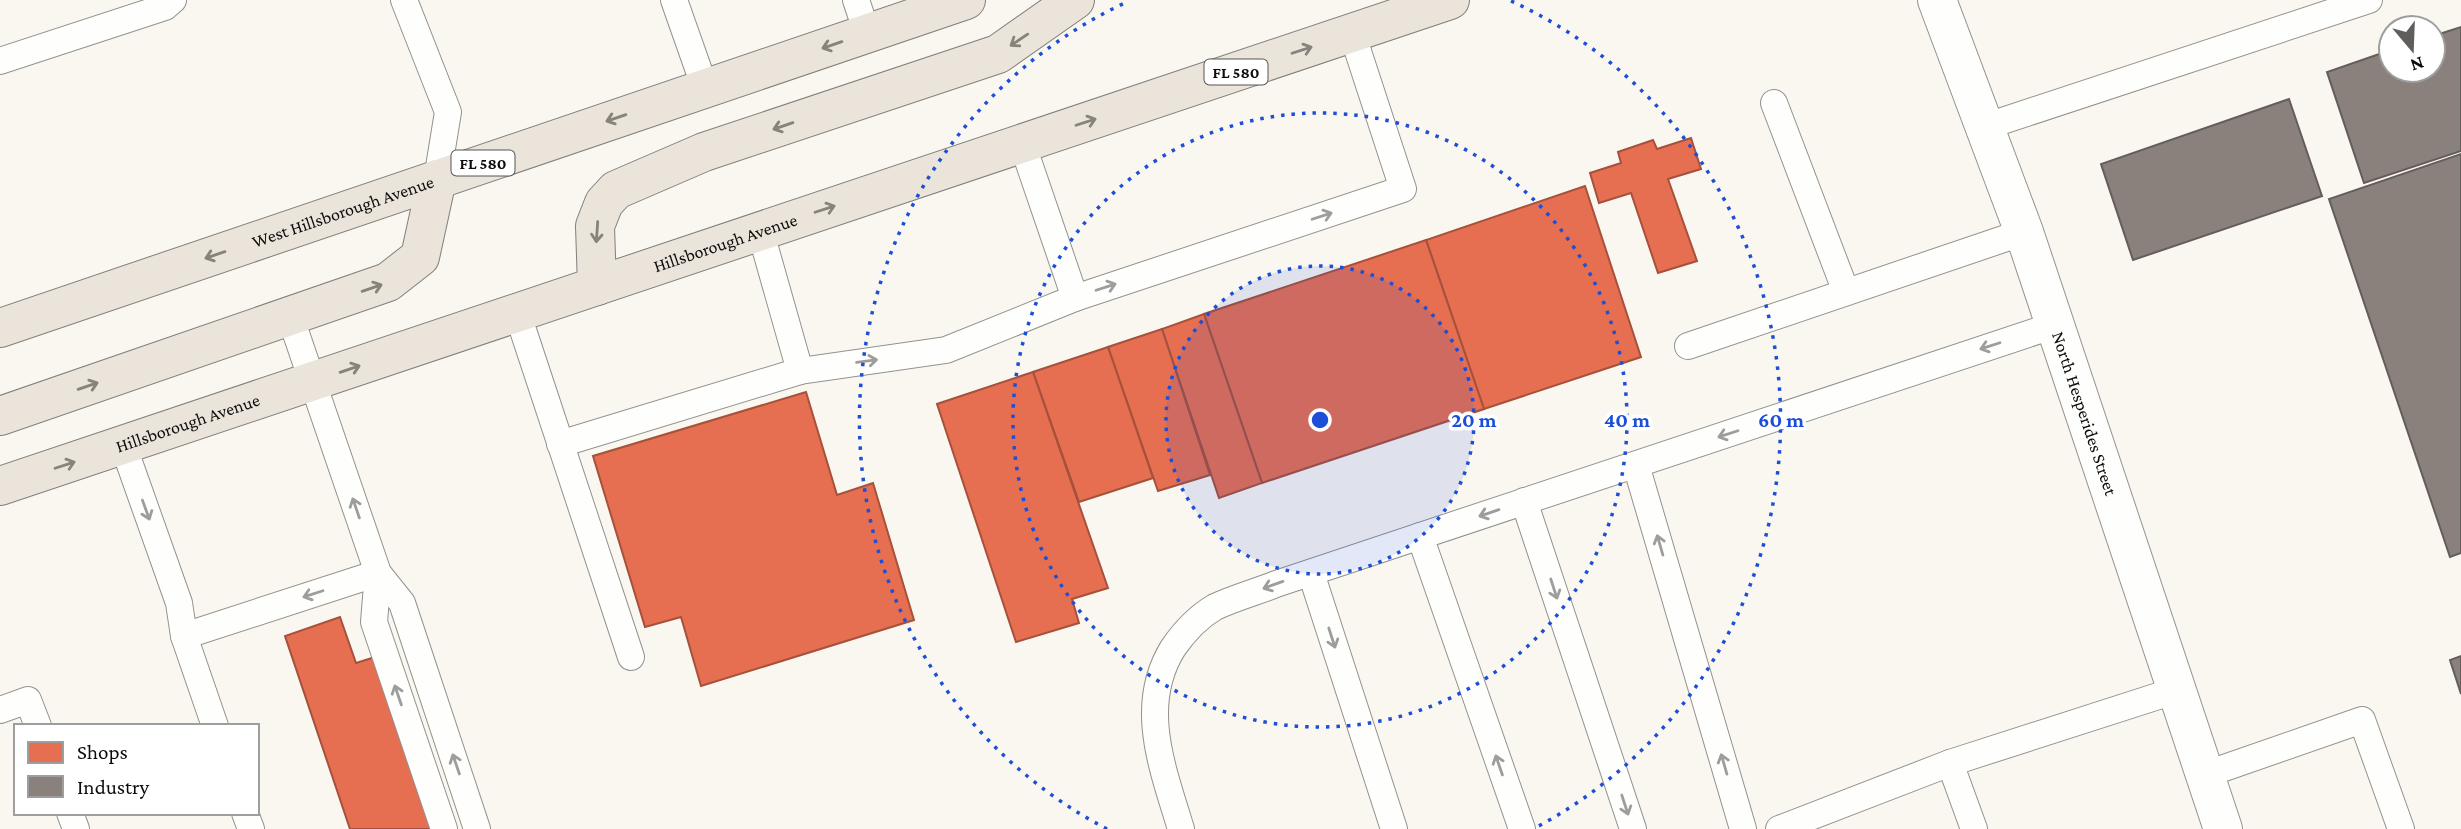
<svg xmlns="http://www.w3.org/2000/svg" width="2461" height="829" font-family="'Crimson Pro',serif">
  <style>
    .shops { fill: #e76f51; stroke: #a5513c; stroke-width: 2 }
    .industry { fill: #8a817c; stroke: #645e5a; stroke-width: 2 }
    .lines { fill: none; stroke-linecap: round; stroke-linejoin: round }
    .service-casing { stroke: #93928f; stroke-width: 28 }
    .tertiary-casing { stroke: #93928f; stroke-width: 40 }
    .primary-casing { stroke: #807f7c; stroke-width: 40 }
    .service { stroke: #fefefd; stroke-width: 26 }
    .tertiary { stroke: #fefefd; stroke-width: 38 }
    .primary { stroke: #eae4da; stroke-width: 38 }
    .oneway { stroke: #86837d }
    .oneway2 { stroke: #9d9d9d }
    .ring { fill: none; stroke: #1d4ed8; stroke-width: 3.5; stroke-dasharray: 3.5 7 }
    .labels { text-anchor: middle; stroke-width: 7; stroke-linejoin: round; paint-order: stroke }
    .shield { fill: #fff; stroke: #555; stroke-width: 2 }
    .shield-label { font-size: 16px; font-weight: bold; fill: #0c0c0c }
    .street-label { font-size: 18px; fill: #0c0c0c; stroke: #fff }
    .centre { fill: #1d4ed8; stroke: #fff; stroke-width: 3.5 }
    .ring-label { font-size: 21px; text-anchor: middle; font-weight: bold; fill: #1d4ed8; stroke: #fff; stroke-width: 7; stroke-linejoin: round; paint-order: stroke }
  </style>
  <rect width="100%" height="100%" fill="#faf7f0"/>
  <!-- shops -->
  <g class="shops">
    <polygon points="1691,138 1701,169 1668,179 1697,261 1658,273 1631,193 1599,203 1590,173 1621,163 1618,152 1653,140 1657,149"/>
    <polygon points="1585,186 1641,357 1484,409 1426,240"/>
    <polygon points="1426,240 1484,409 1262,483 1204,314"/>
    <polygon points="1204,314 1262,483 1219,498 1162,329"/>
    <polygon points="1162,329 1210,475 1158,491 1108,347"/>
    <polygon points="1108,347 1153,478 1079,502 1033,372"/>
    <polygon points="1033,372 1108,588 1072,599 1079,623 1016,642 937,404"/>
    <polygon points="806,392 837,495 873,483 914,620 701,686 681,617 645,627 593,456"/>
    <polygon points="340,617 356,663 375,657 433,829 350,829 285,636"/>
  </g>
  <!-- industry -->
  <g class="industry">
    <polygon points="2461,27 2461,151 2364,183 2327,72 2391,50 2391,70 2433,70 2433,36"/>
    <polygon points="2289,99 2322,196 2133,260 2101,164"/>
    <polygon points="2461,154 2461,553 2450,557 2329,199"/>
    <polygon points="2461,656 2461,694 2450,660"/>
  </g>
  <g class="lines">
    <defs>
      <g id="service">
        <polyline points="404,0 448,112 437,179"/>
        <polyline points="674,0 705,88"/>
        <polyline points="856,0 867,33"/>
        <polyline points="0,61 165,7 173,0"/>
        <polyline points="1774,103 1846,292"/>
        <polyline points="1984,127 2369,0"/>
        <polyline points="1022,143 1075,298"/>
        <polyline points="760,230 800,371"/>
        <polyline points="517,312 631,657"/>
        <polyline points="290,316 378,573 402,603 477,829"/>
        <polyline points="1688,346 2024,232"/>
        <polyline points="560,444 800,371 946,350 1075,298 1403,189 1352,33"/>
        <polyline points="123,445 179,603 184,636 215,726"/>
        <polyline points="1636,465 1743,829"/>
        <polyline points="1524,501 1633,829"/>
        <polyline points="1420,536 1522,829"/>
        <polyline points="378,573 374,622 444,829"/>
        <polyline points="1311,573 1394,829"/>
        <polyline points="184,636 378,573"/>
        <polyline points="0,710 28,700 38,726"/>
        <polyline points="1950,763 1974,829"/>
        <polyline points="2204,775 2362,720 2401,829"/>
        <polyline points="70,813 76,829"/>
        <polyline points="245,813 251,829"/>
        <path d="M1181,829C1163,769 1137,706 1173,648C1184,632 1198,617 1215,607C1234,598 1256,592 1276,584L2055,325"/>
        <polyline points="1779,829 1950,763 2177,690"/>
      </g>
      <g id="tertiary">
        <path id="s1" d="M1937,0L2024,232L2223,829"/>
      </g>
      <g id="primary">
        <polyline points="597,286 595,226 604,203 616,190 704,152 998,54 1075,0"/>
        <path id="s2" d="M0,328L966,0"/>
        <polyline points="0,416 388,282 420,257 437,179"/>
        <path id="s3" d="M0,486L1450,0"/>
      </g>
    </defs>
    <!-- service casing -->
    <use href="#service" class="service-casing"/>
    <!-- tertiary casing -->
    <use href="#tertiary" class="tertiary-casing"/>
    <!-- primary casing -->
    <use href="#primary" class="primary-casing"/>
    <!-- service -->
    <use href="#service" class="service"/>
    <!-- tertiary -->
    <use href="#tertiary" class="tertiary"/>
    <!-- primary -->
    <use href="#primary" class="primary"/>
  </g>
  <!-- one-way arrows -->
  <defs><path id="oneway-shaft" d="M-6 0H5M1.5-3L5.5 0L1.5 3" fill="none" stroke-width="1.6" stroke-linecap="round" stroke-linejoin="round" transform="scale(1.75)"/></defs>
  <g class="oneway">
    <use href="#oneway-shaft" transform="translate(1019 40) rotate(146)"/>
    <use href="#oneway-shaft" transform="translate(832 45) rotate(161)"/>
    <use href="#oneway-shaft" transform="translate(1302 50) rotate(-18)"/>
    <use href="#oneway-shaft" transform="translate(616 118) rotate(161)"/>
    <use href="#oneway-shaft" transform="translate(1086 122) rotate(-18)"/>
    <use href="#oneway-shaft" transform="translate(783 126) rotate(161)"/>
    <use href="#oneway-shaft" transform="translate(825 209) rotate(-18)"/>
    <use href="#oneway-shaft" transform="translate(597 232) rotate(94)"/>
    <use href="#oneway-shaft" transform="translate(215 255) rotate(161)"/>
    <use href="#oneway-shaft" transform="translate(372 288) rotate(-19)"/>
    <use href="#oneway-shaft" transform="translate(350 369) rotate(-19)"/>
    <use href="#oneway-shaft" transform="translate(88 386) rotate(-19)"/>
    <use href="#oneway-shaft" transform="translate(65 465) rotate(-18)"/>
  </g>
  <g class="oneway2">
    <use href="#oneway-shaft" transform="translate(1322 216) rotate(-18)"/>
    <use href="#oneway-shaft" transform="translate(1106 287) rotate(-18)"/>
    <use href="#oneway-shaft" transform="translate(1990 346) rotate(162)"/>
    <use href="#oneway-shaft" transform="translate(867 361) rotate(-8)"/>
    <use href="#oneway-shaft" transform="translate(1728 434) rotate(162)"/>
    <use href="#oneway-shaft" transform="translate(356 508) rotate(-109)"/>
    <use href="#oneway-shaft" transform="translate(146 510) rotate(70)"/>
    <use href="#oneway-shaft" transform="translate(1489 513) rotate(161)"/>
    <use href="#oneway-shaft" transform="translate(1660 545) rotate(-106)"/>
    <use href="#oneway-shaft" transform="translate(1273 585) rotate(160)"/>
    <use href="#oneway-shaft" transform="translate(1554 589) rotate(72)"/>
    <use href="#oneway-shaft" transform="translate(313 594) rotate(162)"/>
    <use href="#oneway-shaft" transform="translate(1332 638) rotate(72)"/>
    <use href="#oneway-shaft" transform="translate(398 695) rotate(-109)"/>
    <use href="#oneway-shaft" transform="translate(456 764) rotate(-109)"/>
    <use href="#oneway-shaft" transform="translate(1724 764) rotate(-106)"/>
    <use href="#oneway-shaft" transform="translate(1499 765) rotate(-109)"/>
    <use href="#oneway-shaft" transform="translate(1625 805) rotate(72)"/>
  </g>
  <!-- distance rings -->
  <circle cx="1320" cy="420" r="154" fill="#1d4ed8" fill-opacity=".12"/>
  <g class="ring">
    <circle cx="1320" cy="420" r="154"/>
    <circle cx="1320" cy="420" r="307"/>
    <path d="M1107 829A461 461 0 0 1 1129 1M1511 1A461 461 0 0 1 1533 829"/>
  </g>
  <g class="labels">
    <!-- shield labels -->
    <g class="shield">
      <rect x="1204.5" y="59.5" width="63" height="25" rx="5"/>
      <rect x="451.5" y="150.5" width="63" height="25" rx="5"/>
    </g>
    <g class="shield-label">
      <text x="1236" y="78">FL 580</text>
      <text x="483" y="169">FL 580</text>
    </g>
    <!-- street labels -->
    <g class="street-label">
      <text dy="6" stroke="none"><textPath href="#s2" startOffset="362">West Hillsborough Avenue</textPath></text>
      <text dy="6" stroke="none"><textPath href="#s3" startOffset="765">Hillsborough Avenue</textPath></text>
      <text dy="6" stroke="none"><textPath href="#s1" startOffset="439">North Hesperides Street</textPath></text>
      <text dy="6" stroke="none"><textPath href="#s3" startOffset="198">Hillsborough Avenue</textPath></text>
    </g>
  </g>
  <circle cx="1320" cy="420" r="10" class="centre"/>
  <g class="ring-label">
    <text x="1474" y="427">20 m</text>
    <text x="1627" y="427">40 m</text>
    <text x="1781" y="427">60 m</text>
  </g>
  <!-- legend -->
  <rect x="14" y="724" width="245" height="91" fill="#ffffff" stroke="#9e9e9e" stroke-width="2"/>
  <rect x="28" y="742" width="35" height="21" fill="#e76f51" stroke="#9e9e9e" stroke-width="2"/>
  <text x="77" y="759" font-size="21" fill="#0c0c0c">Shops</text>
  <rect x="28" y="776" width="35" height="21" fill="#8a817c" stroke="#9e9e9e" stroke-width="2"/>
  <text x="77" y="794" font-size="21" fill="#0c0c0c">Industry</text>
  <!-- north arrow -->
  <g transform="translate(2412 49) rotate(161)"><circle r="33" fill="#ffffff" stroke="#9e9e9e" stroke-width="2"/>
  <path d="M0-5L12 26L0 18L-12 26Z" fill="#5f5e5c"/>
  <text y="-10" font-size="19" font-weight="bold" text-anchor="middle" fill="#0c0c0c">N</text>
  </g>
</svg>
